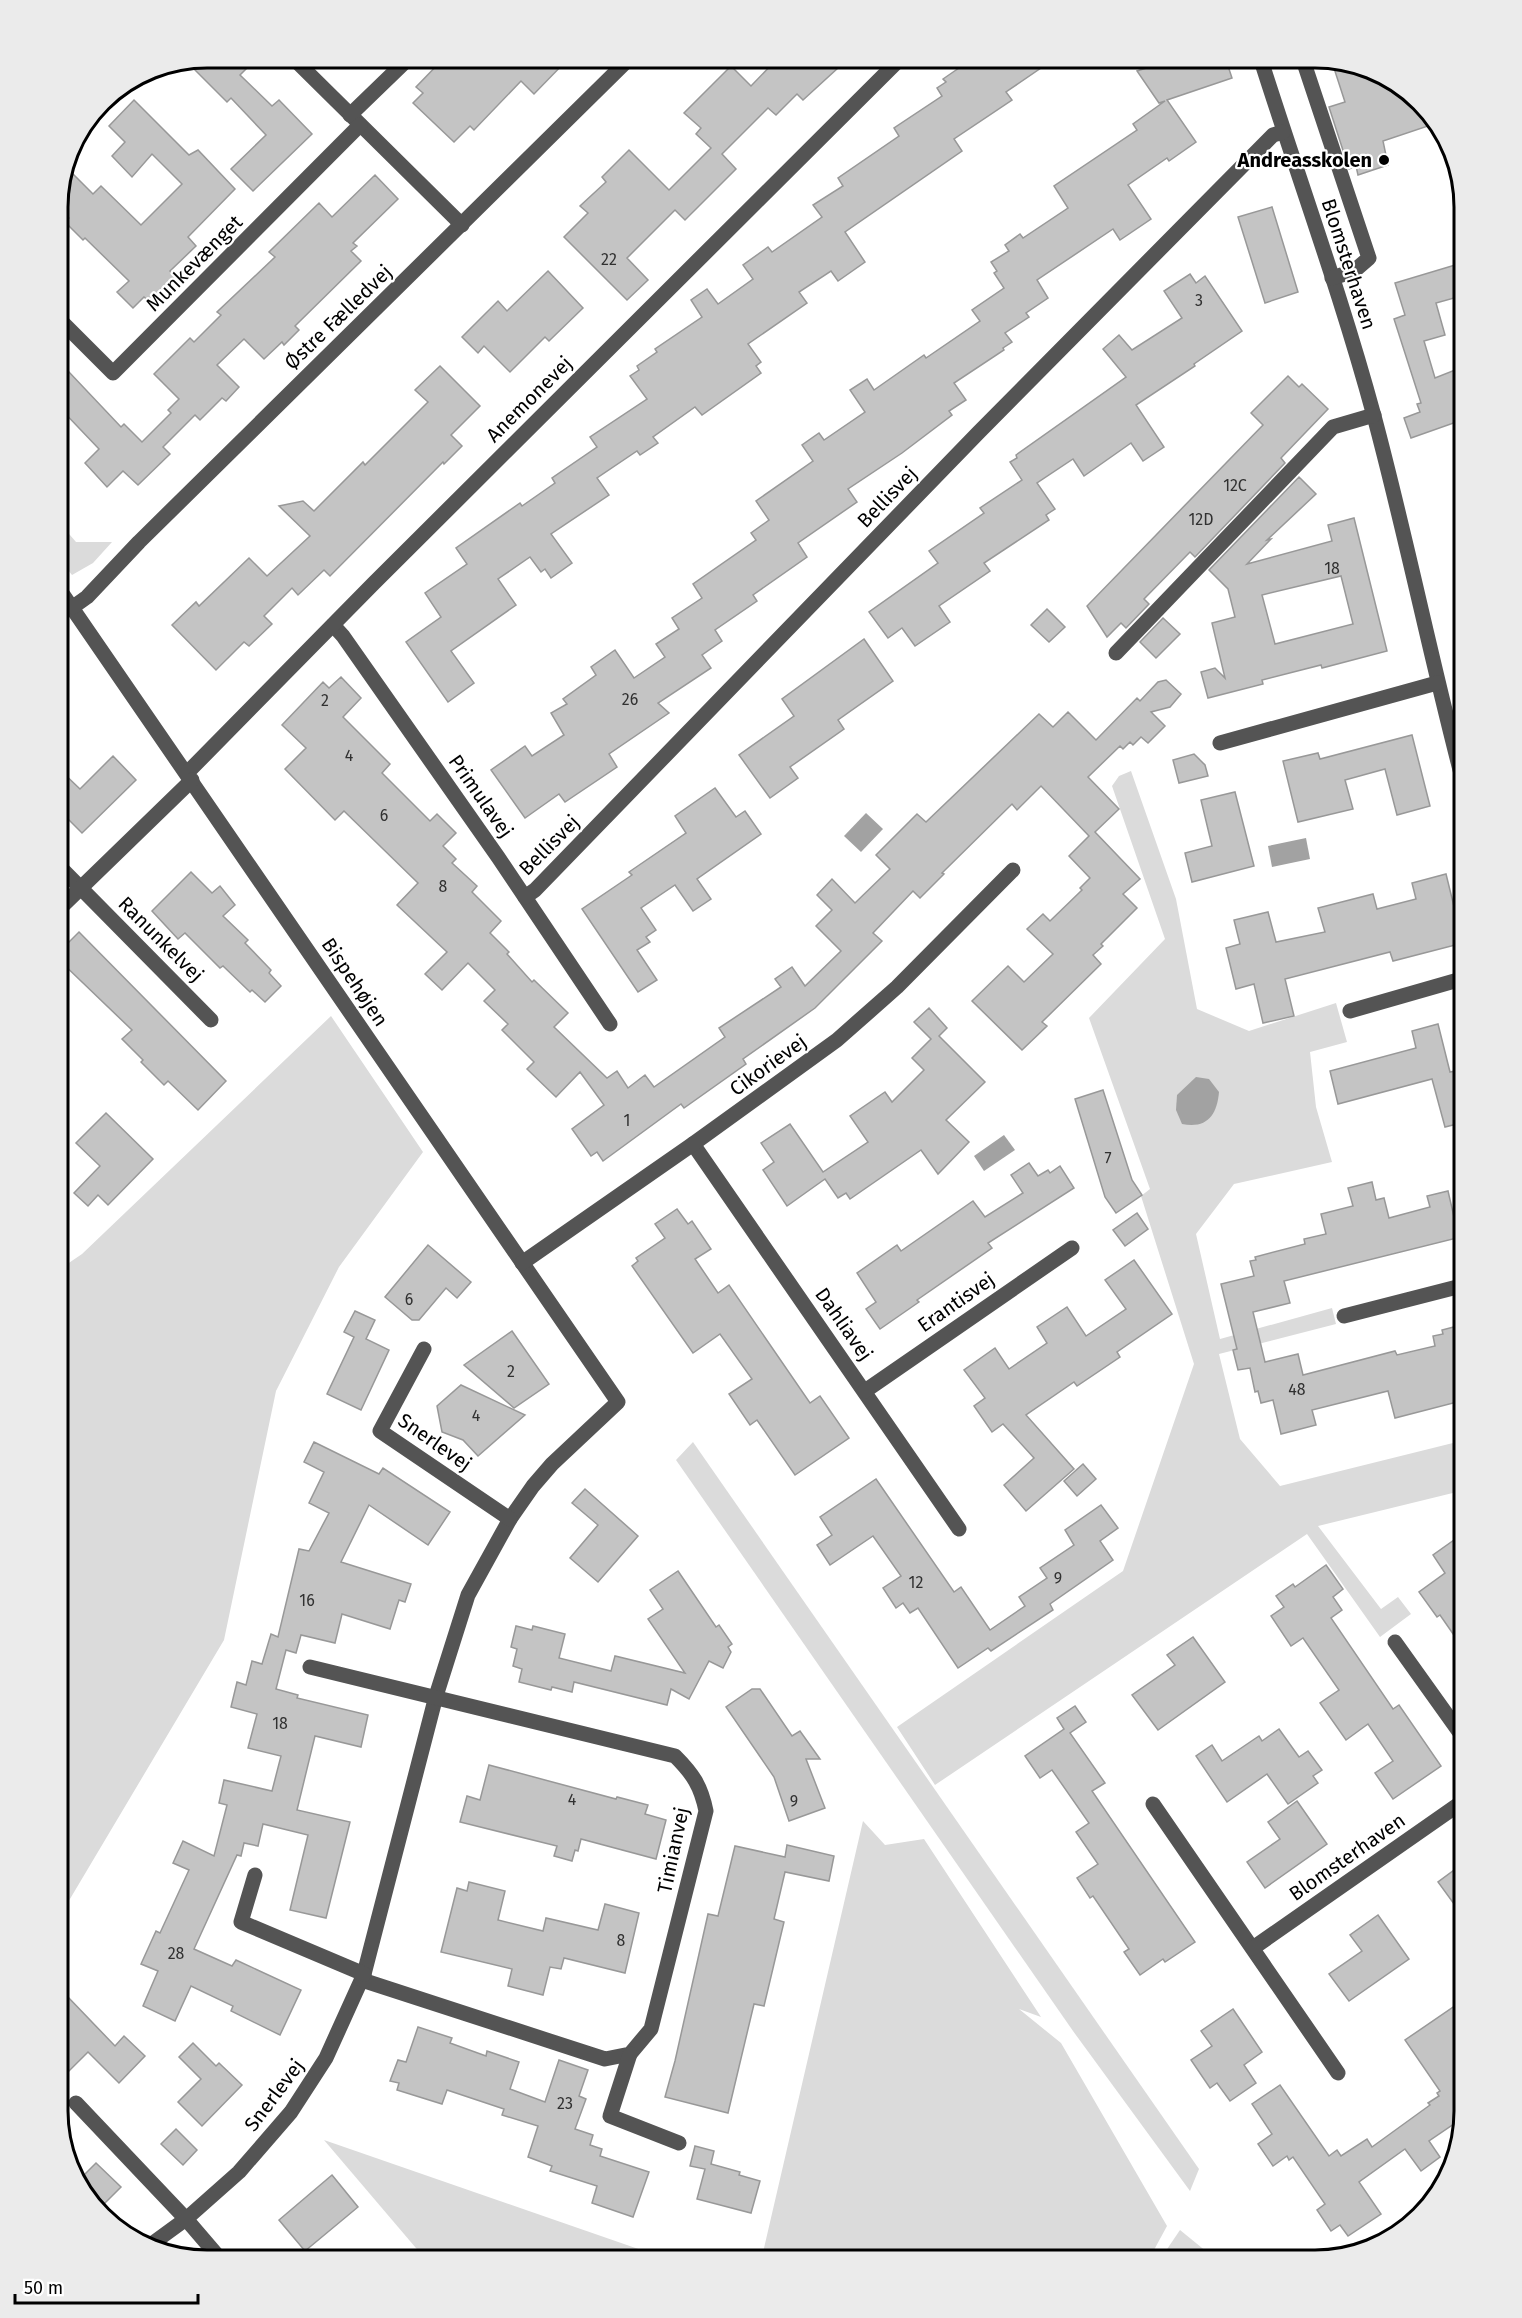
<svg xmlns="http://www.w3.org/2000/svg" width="1522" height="2318" font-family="'Fira Sans',sans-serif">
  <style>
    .green { fill: #dbdbdb }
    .water { fill: #a2a2a2 }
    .building { fill: #c4c4c4; stroke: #989898; stroke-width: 1.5; fill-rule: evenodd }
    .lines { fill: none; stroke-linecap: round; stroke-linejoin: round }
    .minor { stroke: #545454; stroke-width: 15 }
    .poi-dot { fill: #000; stroke: #fff; stroke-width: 2 }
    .labels { text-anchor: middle; stroke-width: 4.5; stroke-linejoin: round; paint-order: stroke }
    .number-label { font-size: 16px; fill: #313131 }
    .poi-label { font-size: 20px; font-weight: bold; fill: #000; stroke: #fff; text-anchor: end }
    .street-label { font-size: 20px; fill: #000; stroke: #fff }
    .rim { fill: none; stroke: #000; stroke-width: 3 }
  </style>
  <rect width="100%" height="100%" fill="#fff"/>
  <!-- green -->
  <g class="green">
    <polygon points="57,520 76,542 112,542 93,563 72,575 57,556"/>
    <polygon points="1131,771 1176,899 1197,1009 1249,1031 1336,1003 1347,1042 1310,1052 1316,1107 1332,1162 1234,1184 1196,1234 1220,1339 1332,1308 1336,1324 1219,1354 1240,1439 1280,1486 1465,1440 1465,1490 1318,1526 1381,1609 1398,1597 1411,1614 1380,1637 1307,1534 935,1785 897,1727 1123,1571 1194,1364 1141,1196 1150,1189 1089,1018 1165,939 1112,786 1119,776"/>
    <polygon points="331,1016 423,1152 339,1267 276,1391 224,1640 64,1909 57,1915 57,1271 82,1254"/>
    <polygon points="693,1442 1199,2169 1190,2191 1073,2031 676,1460"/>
    <polygon points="863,1821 885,1845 924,1839 1041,2017 1019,2009 1061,2043 1167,2226 1148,2261 761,2261"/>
    <polygon points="324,2140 673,2261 427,2261"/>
    <polygon points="1180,2230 1218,2261 1159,2261"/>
  </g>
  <!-- water -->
  <g class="water">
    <polygon points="866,813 883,829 861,852 844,836"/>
    <polygon points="1306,838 1310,859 1272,867 1268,846"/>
    <path d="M1196,1077L1209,1079L1219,1092C1217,1115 1207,1129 1182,1124L1176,1110L1177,1095Z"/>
    <polygon points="1004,1135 1015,1150 984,1171 974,1156"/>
  </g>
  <!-- building -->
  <g class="building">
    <polygon points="206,57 236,57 247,68 240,75 272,106 279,100 312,134 253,191 231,169 266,135 231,98 227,102 186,61"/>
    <polygon points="445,57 570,57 534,94 521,81 474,130 470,126 454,142 413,103 423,93 416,87"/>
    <polygon points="779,57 850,57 803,100 797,94 776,115 768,108 722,154 736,169 685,220 675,210 627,258 648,280 627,300 564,237 588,213 580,206 606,182 602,177 629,150 669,190 711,148 696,134 701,128 684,113 731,66 751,86"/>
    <polygon points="975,57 1057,57 1006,92 1012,100 954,139 962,151 845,232 865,262 838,281 831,271 799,292 807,303 748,344 761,362 756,366 761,373 702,415 695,407 653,437 658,443 640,455 637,451 597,478 609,495 551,534 572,563 551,578 545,569 541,572 530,557 498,579 516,605 451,651 474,683 448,702 406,642 441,617 425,593 467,564 456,548 520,503 522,506 555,483 552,478 597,447 590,437 647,399 630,376 639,370 637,366 657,352 655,349 702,317 691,300 707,289 718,304 753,279 743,265 768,247 772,252 822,217 813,205 843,186 838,178 899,136 894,128 942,96 937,88 946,82 943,79"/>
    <polygon points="1181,57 1225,57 1232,78 1167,100 1196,142 1169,161 1167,158 1128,185 1151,219 1120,240 1113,229 1037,280 1048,298 1026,313 1029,317 1005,333 1012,342 1003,348 1004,350 954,383 966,400 949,411 952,415 902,453 848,489 857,502 798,543 807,557 753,595 757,601 715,630 722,641 702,655 711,668 658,703 669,713 609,754 617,767 565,802 559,794 525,818 491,770 525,746 532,756 564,735 551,713 567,704 563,699 596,675 591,667 615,650 634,678 665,657 656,644 679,629 672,618 702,598 693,584 756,540 751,533 769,520 756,501 813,461 802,445 819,433 824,440 865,412 850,390 867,379 874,390 924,355 926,358 980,321 972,310 1004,288 994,273 997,271 991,262 1009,251 1005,245 1020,234 1023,238 1068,208 1054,186 1137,130 1133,124 1165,101 1159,103 1137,71"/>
    <polygon points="1331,59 1398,82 1437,123 1383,141 1388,165 1358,175 1356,166 1349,169 1329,107 1345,102"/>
    <polygon points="134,100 189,155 198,150 235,189 188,237 196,246 170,271 177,278 151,303 144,297 133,308 117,292 129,281 85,238 83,240 65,222 69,218 57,207 57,197 65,166 93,194 101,186 141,225 182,184 152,154 132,177 112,156 125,142 109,126"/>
    <polygon points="375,175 398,199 353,243 357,246 351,251 361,261 295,326 299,330 284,345 282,342 264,359 244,339 217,365 239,387 226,401 222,398 200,420 195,415 163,447 170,454 138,485 123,471 107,487 85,463 99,449 57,405 57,383 69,372 121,427 124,424 142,442 171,413 168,410 179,399 154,374 190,338 194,342 221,315 217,312 275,257 269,252 319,203 332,217"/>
    <polygon points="1272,207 1298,292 1265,303 1238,217"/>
    <polygon points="1465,262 1465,295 1436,303 1445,335 1424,341 1435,378 1465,366 1465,419 1411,438 1404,418 1420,412 1417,404 1421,403 1394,319 1405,315 1395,283"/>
    <polygon points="548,271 583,308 549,341 545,337 510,372 484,346 478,353 462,337 498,301 507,311"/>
    <polygon points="1190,274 1196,283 1205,276 1242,331 1194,364 1195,366 1136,405 1164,447 1143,461 1131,443 1084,476 1073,459 1037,483 1055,509 1046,515 1049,520 984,563 990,571 939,606 950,622 915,646 902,628 888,638 869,612 938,563 929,551 984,513 980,508 1022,480 1010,462 1017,458 1016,455 1126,377 1103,349 1119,335 1132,350 1182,318 1164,291"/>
    <polygon points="440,366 480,406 451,435 462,446 444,464 443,462 330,576 324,570 298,595 292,588 264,616 272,624 249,646 244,642 216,670 172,625 196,602 199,606 249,558 267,576 310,536 279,506 303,501 314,511 363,462 365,465 428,402 415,390"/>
    <polygon points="1288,376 1299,387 1302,384 1328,409 1281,458 1285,463 1195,557 1190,552 1144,599 1149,604 1126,628 1121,623 1107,637 1087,606 1263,425 1251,413"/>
    <path d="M1299,477L1316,494L1267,540L1271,539L1247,564L1332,541L1328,525L1354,518L1387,651L1322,668L1321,665L1262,680L1263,684L1208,698L1201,672L1215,668L1225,678L1212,623L1235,617L1228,589L1209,570ZM1341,576L1353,624L1275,644L1262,595Z"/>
    <polygon points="1047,609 1065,627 1049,642 1031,625"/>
    <polygon points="1163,618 1180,634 1156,658 1140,642"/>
    <polygon points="864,639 893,681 838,720 844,729 790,767 798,778 770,798 739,755 794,716 782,699"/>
    <polygon points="341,677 361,698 343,717 390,764 382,773 430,821 437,814 456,833 443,846 456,859 452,863 477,886 472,892 501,921 490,933 509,952 507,954 532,982 534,980 568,1013 554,1027 607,1078 617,1071 628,1088 645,1075 654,1087 725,1037 719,1028 781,987 775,979 792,967 805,986 841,951 816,926 832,910 817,895 832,879 855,903 890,869 876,855 917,814 926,822 1039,714 1053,727 1068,712 1096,740 1137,698 1140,701 1158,682 1166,680 1181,694 1170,707 1151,712 1165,726 1148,743 1141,737 1133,745 1130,742 1123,749 1120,746 1088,777 1119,809 1095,832 1140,879 1123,894 1137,908 1101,944 1103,946 1093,955 1101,964 1042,1022 1047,1026 1022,1050 972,1001 1008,966 1024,982 1053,954 1027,929 1043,914 1050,921 1082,890 1080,888 1090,878 1069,856 1089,836 1041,786 1017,810 1012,804 942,873 944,874 920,898 913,891 873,933 882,941 815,1008 743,1059 746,1064 684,1108 681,1104 603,1161 597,1152 591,1156 572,1129 604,1105 580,1072 556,1097 527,1069 534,1062 502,1030 508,1024 484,1001 495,990 468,963 442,990 425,974 447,952 397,905 418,883 344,811 335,820 285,769 306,748 282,725 323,682 329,688"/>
    <polygon points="1412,735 1430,806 1397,815 1385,769 1345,780 1353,809 1298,822 1283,761 1318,753 1320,759"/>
    <polygon points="1194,754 1205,765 1208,776 1179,783 1173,760"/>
    <polygon points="113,756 136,780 82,833 57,808 57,767 80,789"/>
    <polygon points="715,788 736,817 745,811 761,834 697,879 711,899 693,911 675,885 641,908 656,930 646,937 650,942 637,950 657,980 638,992 582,909 632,875 629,872 686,833 675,816"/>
    <polygon points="1235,792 1254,866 1192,882 1185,853 1212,846 1201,800"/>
    <polygon points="191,872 212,893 220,886 235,905 223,916 248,940 245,943 271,970 269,973 281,986 265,1002 252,990 250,992 223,966 220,968 185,933 178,939 152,911"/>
    <polygon points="1446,874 1463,943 1393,961 1390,952 1285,979 1294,1016 1263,1023 1254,984 1236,989 1226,948 1240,944 1234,920 1268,912 1276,942 1325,932 1318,908 1373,894 1377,909 1416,899 1412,883"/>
    <polygon points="79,932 226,1081 198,1110 168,1081 164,1085 141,1062 143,1060 122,1039 132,1030 57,958 57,954"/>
    <polygon points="929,1008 947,1028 939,1036 985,1082 946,1120 969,1142 938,1174 921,1150 850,1199 846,1193 838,1198 825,1179 787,1206 763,1170 774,1162 761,1143 790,1124 823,1172 868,1142 850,1116 885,1092 892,1102 924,1070 912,1058 931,1039 914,1022"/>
    <polygon points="1438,1024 1450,1072 1465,1069 1465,1122 1445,1127 1432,1079 1338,1104 1330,1071 1416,1048 1412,1031"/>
    <polygon points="1103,1090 1132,1180 1142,1195 1116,1213 1105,1197 1075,1099"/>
    <polygon points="106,1113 153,1159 108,1205 98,1195 88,1206 74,1193 100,1166 76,1143"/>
    <polygon points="1029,1163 1038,1176 1048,1170 1050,1173 1060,1166 1074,1188 988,1243 992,1248 917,1300 919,1302 880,1329 866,1309 876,1302 857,1273 897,1245 901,1251 973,1201 985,1217 1023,1193 1011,1175"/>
    <polygon points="1372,1182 1376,1200 1384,1198 1389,1218 1430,1207 1427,1196 1448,1191 1454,1217 1465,1215 1465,1236 1284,1281 1290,1303 1253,1312 1265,1362 1298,1354 1303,1375 1395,1351 1397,1355 1435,1346 1433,1336 1443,1334 1442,1330 1465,1324 1465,1400 1395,1418 1388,1391 1312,1410 1316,1425 1281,1434 1273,1400 1261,1403 1258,1391 1255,1392 1250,1368 1238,1370 1233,1350 1237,1349 1221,1284 1254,1276 1250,1261 1256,1260 1255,1257 1305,1244 1304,1239 1326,1234 1321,1214 1353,1206 1348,1188"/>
    <polygon points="677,1209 688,1224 692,1221 711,1249 695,1259 718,1293 729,1285 810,1403 820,1396 849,1438 795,1475 757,1420 750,1425 729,1394 752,1379 720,1334 693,1353 632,1266 638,1261 636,1258 665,1238 655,1224"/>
    <polygon points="1137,1213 1148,1229 1125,1246 1113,1230"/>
    <polygon points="428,1245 471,1282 457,1298 446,1288 419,1320 412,1320 385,1297"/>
    <polygon points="1134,1260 1172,1314 1117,1352 1120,1357 1077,1386 1074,1382 1026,1415 1074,1469 1026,1511 1004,1485 1034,1458 1003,1424 992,1432 974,1406 985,1398 964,1370 995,1348 1009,1369 1047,1343 1037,1327 1067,1307 1086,1336 1126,1309 1105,1280"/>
    <polygon points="355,1311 375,1320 366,1339 389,1350 361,1410 327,1394 354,1337 344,1332"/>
    <polygon points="512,1331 549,1384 514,1408 464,1365"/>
    <polygon points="461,1385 525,1415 478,1456 463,1440 442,1432 437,1406"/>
    <polygon points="314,1442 379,1474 383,1468 450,1512 428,1545 369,1505 341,1562 411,1584 405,1602 399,1600 390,1629 342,1614 335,1643 301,1635 296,1653 286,1650 276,1689 298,1695 297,1698 368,1715 361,1747 315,1736 297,1810 350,1822 326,1918 290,1910 308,1835 263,1824 258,1846 244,1843 241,1856 237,1855 194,1949 232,1966 236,1960 301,1990 280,2035 231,2011 233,2006 191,1986 175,2021 143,2006 158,1971 141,1964 156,1931 160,1933 189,1870 173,1863 183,1841 214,1856 227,1805 219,1803 224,1780 272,1791 281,1756 248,1748 257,1714 231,1707 237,1682 246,1685 252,1661 262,1664 271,1634 278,1637 299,1549 309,1551 329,1513 309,1503 324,1472 304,1462"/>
    <polygon points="1083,1464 1096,1479 1077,1496 1064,1481"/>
    <polygon points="876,1479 954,1592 961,1587 990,1630 1025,1606 1019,1597 1047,1578 1040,1568 1074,1545 1065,1530 1101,1505 1118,1528 1100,1541 1113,1560 1050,1604 1053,1610 991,1651 988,1648 958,1668 918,1608 910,1613 903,1603 896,1608 883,1588 901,1576 873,1536 830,1565 817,1545 832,1535 820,1517"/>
    <polygon points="585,1489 638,1536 598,1582 570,1558 598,1525 572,1503"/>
    <polygon points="1454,1540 1465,1556 1465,1651 1440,1615 1437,1617 1419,1592 1445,1573 1433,1555"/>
    <polygon points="1326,1565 1343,1589 1333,1597 1342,1610 1331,1618 1393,1709 1399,1705 1441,1766 1393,1799 1375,1773 1393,1761 1368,1724 1346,1740 1320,1703 1339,1690 1303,1638 1291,1646 1271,1616 1284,1607 1276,1596 1293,1584 1295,1587"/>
    <polygon points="678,1571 716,1627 719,1625 732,1644 728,1647 731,1652 723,1668 709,1661 689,1699 671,1689 667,1705 574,1682 572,1692 552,1687 551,1690 519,1682 522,1669 513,1666 517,1649 511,1647 516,1626 532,1630 533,1626 565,1634 559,1658 611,1671 615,1656 685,1673 648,1619 663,1609 650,1590"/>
    <polygon points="1193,1637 1225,1682 1158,1730 1132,1695 1175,1665 1167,1655"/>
    <polygon points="752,1689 760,1689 792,1736 800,1731 820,1759 806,1759 825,1808 789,1821 774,1777 726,1707"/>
    <polygon points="1075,1706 1086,1722 1070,1733 1105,1783 1092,1791 1195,1942 1165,1962 1163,1959 1140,1975 1124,1952 1129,1949 1093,1896 1090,1898 1077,1878 1098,1864 1076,1832 1089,1823 1052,1770 1040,1778 1025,1756 1064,1729 1057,1718"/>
    <polygon points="1279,1729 1299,1757 1308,1751 1322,1770 1313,1776 1318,1783 1288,1804 1267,1774 1227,1802 1196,1756 1212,1745 1222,1761 1259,1736 1262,1741"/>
    <polygon points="489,1765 616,1799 617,1797 648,1805 645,1814 666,1820 656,1859 581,1839 578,1851 575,1850 572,1861 554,1856 557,1846 460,1822 467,1796 480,1800"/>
    <polygon points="1297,1801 1327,1844 1265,1888 1247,1862 1280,1839 1268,1822"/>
    <polygon points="787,1845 834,1856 829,1881 785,1872 774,1919 784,1922 764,2006 754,2004 728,2113 665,2097 675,2061 708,1914 718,1916 735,1846 785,1857"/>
    <polygon points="1465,1862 1465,1919 1438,1882"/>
    <polygon points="469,1882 505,1891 498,1920 543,1931 546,1918 598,1930 605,1904 639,1913 625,1973 564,1958 561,1969 550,1967 543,1995 508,1986 512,1969 441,1952 457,1888 467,1891"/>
    <polygon points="1378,1915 1409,1959 1349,2001 1329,1974 1362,1951 1350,1935"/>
    <polygon points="67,1996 115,2046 124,2036 145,2056 119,2083 88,2052 68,2072 57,2060 57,2005"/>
    <polygon points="1465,1999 1464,2117 1429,2141 1440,2157 1421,2171 1405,2149 1359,2182 1381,2214 1348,2236 1340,2225 1331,2231 1317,2210 1325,2204 1293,2157 1289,2160 1287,2156 1273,2166 1258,2144 1272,2134 1252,2104 1280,2085 1329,2156 1337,2150 1341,2156 1367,2139 1372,2147 1430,2105 1428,2103 1439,2096 1437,2093 1440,2091 1405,2040"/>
    <polygon points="1233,2009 1262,2052 1244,2065 1256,2083 1230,2101 1217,2083 1210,2088 1191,2060 1212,2046 1201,2031"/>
    <polygon points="418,2027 452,2038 450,2043 486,2056 487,2051 519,2062 510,2089 545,2102 559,2060 588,2070 579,2096 586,2099 575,2129 593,2135 590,2145 602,2149 600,2156 649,2172 633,2217 592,2203 597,2186 550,2171 552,2166 528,2157 538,2126 502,2115 504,2109 447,2090 442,2104 397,2090 399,2083 390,2081 398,2060 406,2062"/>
    <polygon points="193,2043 216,2066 219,2063 242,2085 202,2126 178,2102 201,2079 179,2057"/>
    <polygon points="176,2129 197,2150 183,2165 161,2144"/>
    <polygon points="695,2146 714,2151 711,2164 740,2172 739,2175 760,2181 751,2213 697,2199 705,2169 690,2166"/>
    <polygon points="96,2163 121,2187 99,2209 76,2183"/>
    <polygon points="332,2175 358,2207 305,2251 279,2220"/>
  </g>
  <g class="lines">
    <!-- minor -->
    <g class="minor">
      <polyline points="292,57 462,225"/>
      <path d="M1260,57C1298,177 1341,294 1374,416C1407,539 1432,665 1465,789"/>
      <polyline points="1302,57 1369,258 1354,271 1332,278"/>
      <polyline points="350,115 410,57"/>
      <polyline points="57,317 113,373 360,125"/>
      <polyline points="57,586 618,1402 552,1464 533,1486 510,1519 468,1595 436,1696 364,1974 326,2058 291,2112 239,2172 186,2219 149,2246"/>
      <polyline points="73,607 87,597 139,542 631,57"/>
      <polyline points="333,625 343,636 498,857 610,1024"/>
      <polyline points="1116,653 1333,427 1374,415"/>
      <polyline points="1220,743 1437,683"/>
      <polyline points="187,773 373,584 902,57"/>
      <polyline points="57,864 211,1020"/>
      <polyline points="525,897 535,890 979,432 1273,135 1283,132"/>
      <polyline points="57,911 192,780"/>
      <polyline points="1350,1011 1465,978"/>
      <polyline points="693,1144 959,1529"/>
      <polyline points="522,1263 693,1144 837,1040 897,987 1013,870"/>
      <polyline points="1344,1316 1465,1285"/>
      <polyline points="424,1349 380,1431 510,1519"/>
      <polyline points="865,1391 1072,1248"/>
      <polyline points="1395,1642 1465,1740"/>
      <path d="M310,1667L675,1756C693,1774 701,1786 706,1811L651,2029L630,2054L605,2059L362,1980"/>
      <polyline points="1153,1804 1338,2073"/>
      <polyline points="255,1875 241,1922 364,1974"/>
      <polyline points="1253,1948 1465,1800"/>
      <polyline points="630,2054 610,2116 679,2143"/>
      <polyline points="76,2103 186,2219 222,2261"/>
    </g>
  </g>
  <!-- markers -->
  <circle class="poi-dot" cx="1384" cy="160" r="6"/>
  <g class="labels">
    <!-- number labels -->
    <g class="number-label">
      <text x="609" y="265">22</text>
      <text x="1199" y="306">3</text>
      <text x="1235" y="491">12C</text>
      <text x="1201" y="525">12D</text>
      <text x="1332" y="574">18</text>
      <text x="630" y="705">26</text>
      <text x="325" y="706">2</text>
      <text x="349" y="761">4</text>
      <text x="384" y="821">6</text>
      <text x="443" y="892">8</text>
      <text x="627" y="1126">1</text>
      <text x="1108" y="1164">7</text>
      <text x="409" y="1305">6</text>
      <text x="511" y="1377">2</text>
      <text x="1297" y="1395">48</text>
      <text x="476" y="1421">4</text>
      <text x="1058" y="1584">9</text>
      <text x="916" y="1588">12</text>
      <text x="307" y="1606">16</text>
      <text x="280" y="1729">18</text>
      <text x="572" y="1805">4</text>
      <text x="794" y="1807">9</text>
      <text x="621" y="1946">8</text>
      <text x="176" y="1959">28</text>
      <text x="565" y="2109">23</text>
    </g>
    <!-- poi labels -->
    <g class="poi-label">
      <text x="1372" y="167">Andreasskolen</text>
    </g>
    <!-- street labels -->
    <g class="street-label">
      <text transform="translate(194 263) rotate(-45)" y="7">Munkevænget</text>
      <text transform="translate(1349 264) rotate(72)" y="7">Blomsterhaven</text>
      <text transform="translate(338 317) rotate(-44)" y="7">Østre Fælledvej</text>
      <text transform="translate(529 399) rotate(-45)" y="7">Anemonevej</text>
      <text transform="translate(887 497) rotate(-46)" y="7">Bellisvej</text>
      <text transform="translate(481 796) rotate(55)" y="7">Primulavej</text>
      <text transform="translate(549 845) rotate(-45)" y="7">Bellisvej</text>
      <text transform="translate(161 939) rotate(45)" y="7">Ranunkelvej</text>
      <text transform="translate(355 982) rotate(56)" y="7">Bispehøjen</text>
      <text transform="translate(768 1065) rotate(-36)" y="7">Cikorievej</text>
      <text transform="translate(956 1302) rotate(-35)" y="7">Erantisvej</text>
      <text transform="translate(844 1324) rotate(55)" y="7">Dahliavej</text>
      <text transform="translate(435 1442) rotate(35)" y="7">Snerlevej</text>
      <text transform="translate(673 1850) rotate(-78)" y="7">Timianvej</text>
      <text transform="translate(1347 1857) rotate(-35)" y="7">Blomsterhaven</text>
      <text transform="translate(274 2095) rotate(-53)" y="7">Snerlevej</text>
    </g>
  </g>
  <!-- crop -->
  <path d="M0 0H1522V2318H0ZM207 68H1315A139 139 0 0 1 1454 207V2111A139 139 0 0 1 1315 2250H207A139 139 0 0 1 68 2111V207A139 139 0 0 1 207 68Z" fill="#ebebeb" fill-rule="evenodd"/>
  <path class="rim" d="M207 68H1315A139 139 0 0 1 1454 207V2111A139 139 0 0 1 1315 2250H207A139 139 0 0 1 68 2111V207A139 139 0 0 1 207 68Z"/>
  <!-- scale -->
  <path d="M15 2294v9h183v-9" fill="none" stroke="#000000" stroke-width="3"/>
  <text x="24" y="2294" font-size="18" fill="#000000" stroke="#ffffff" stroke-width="4.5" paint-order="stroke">50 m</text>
</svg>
